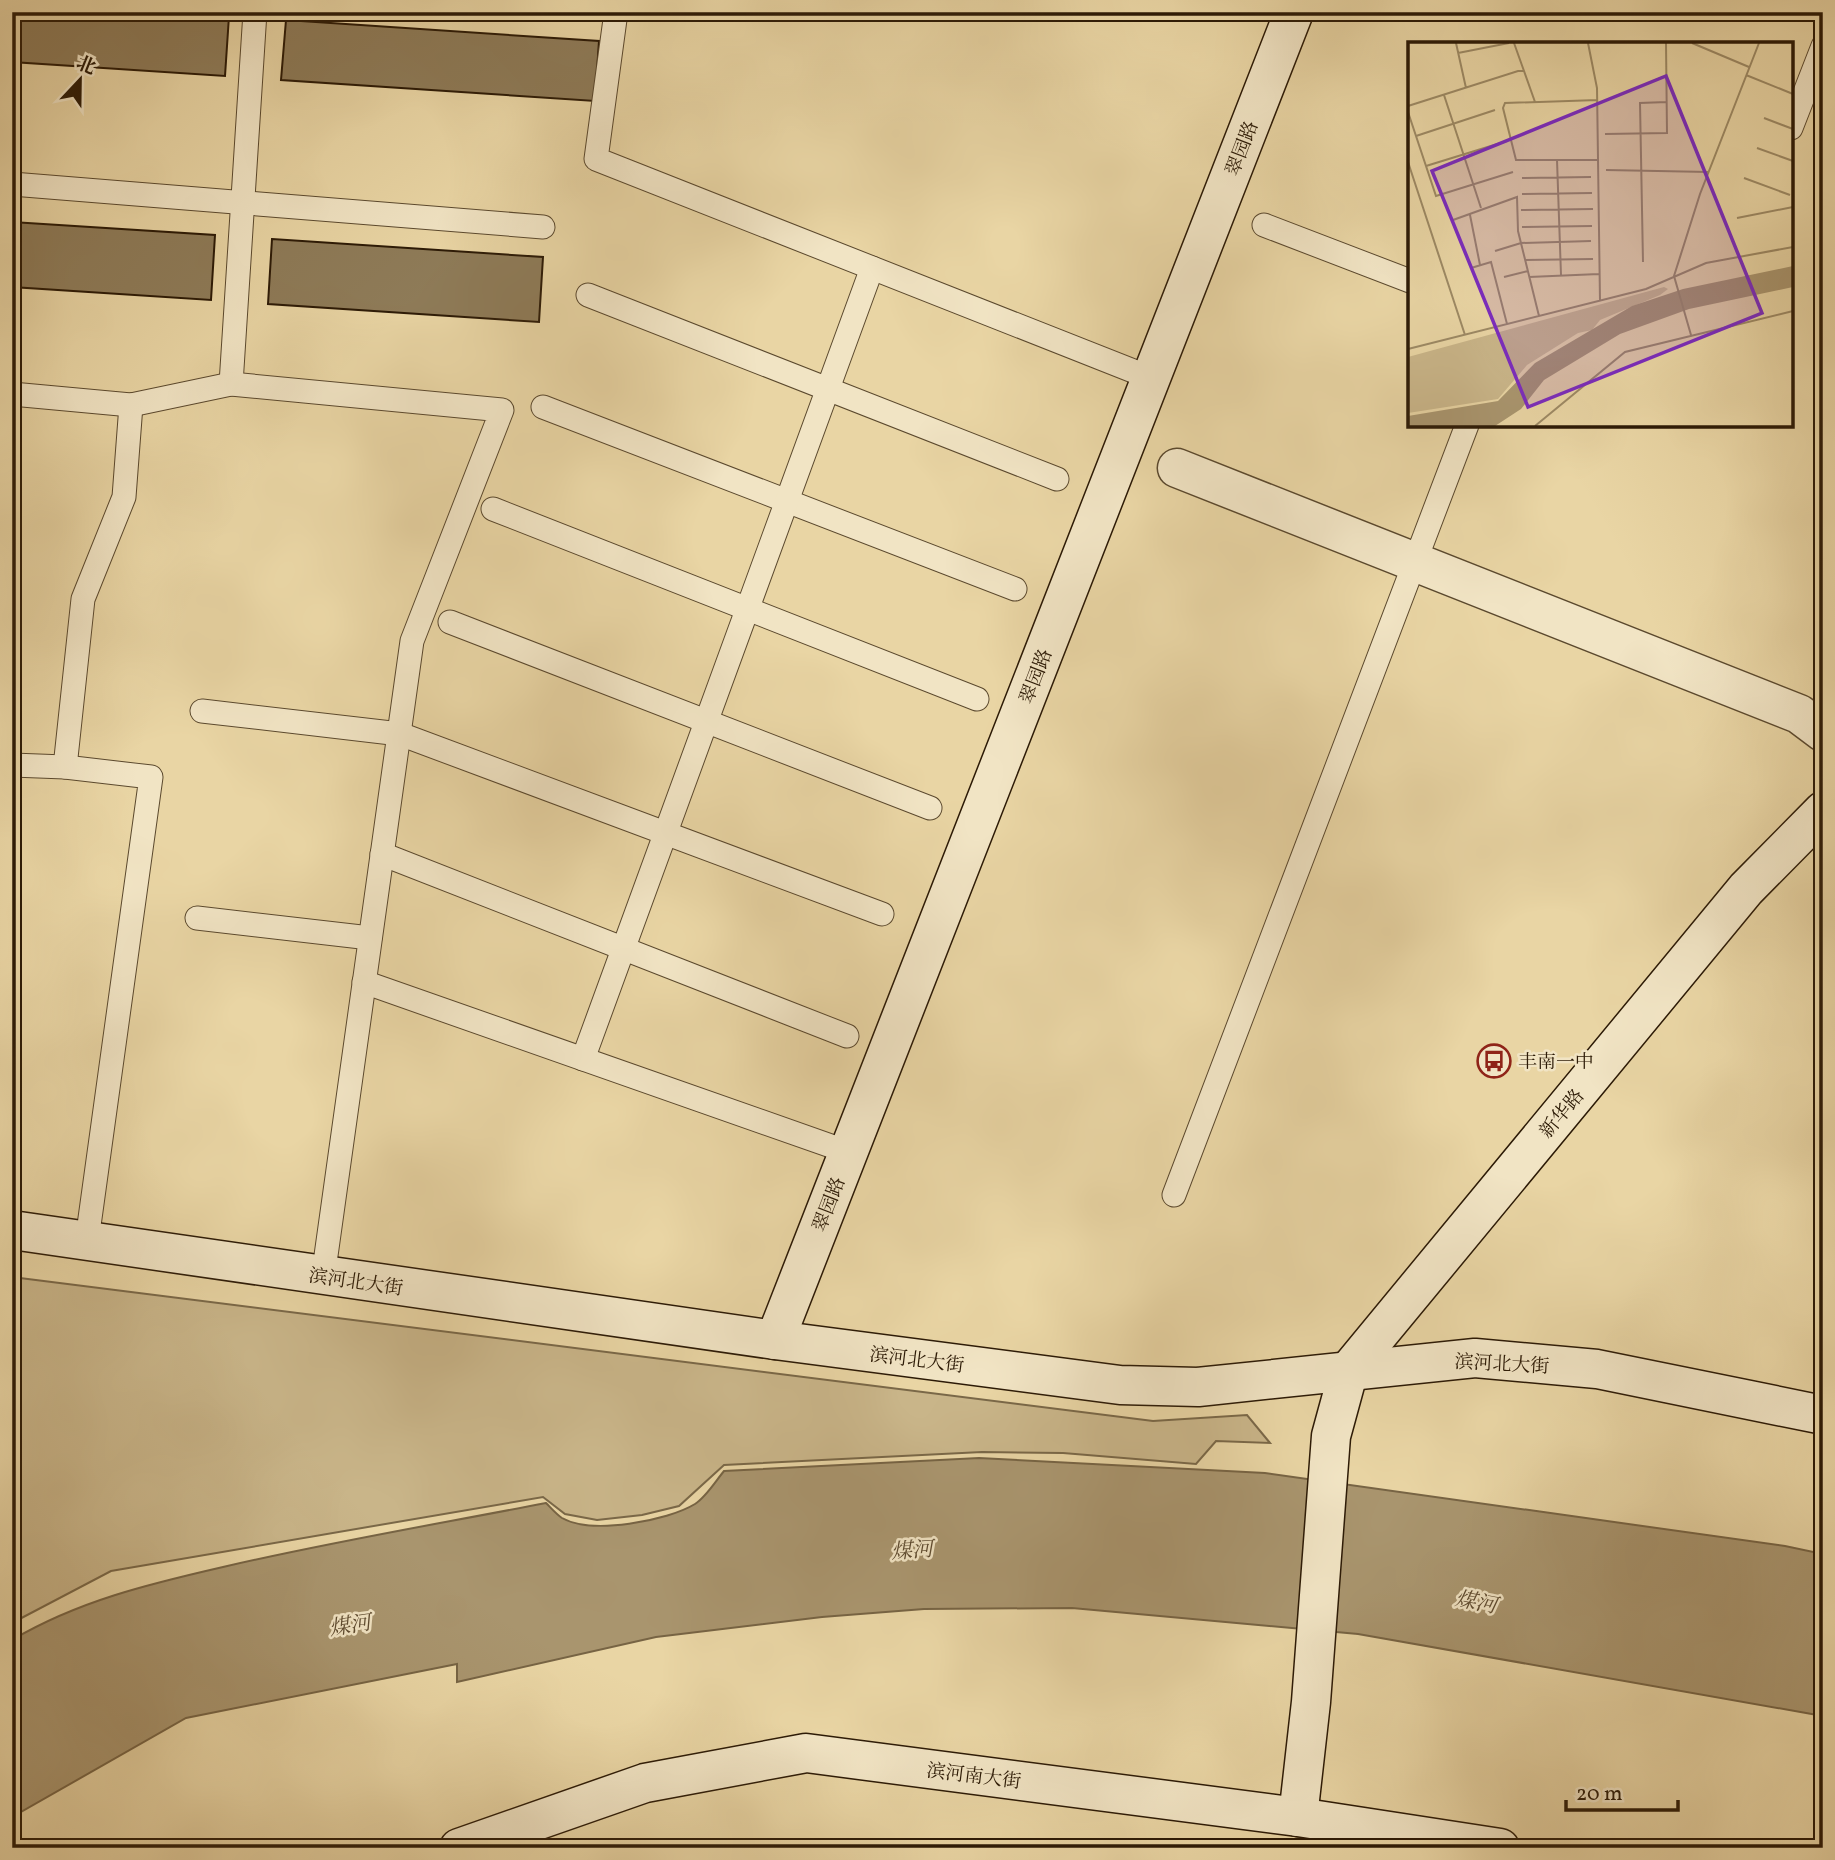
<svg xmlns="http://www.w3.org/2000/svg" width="1835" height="1860" font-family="Vollkorn,'Noto Serif SC',serif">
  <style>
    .green { fill: #c9b589; stroke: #7a6848; stroke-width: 2 }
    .water { fill: #a9956e; stroke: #776444; stroke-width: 2 }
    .building { fill: #8e7b58; stroke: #2c1a06; stroke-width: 2 }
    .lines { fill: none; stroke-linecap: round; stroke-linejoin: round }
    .lane-casing { stroke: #5b492e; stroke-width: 25 }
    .street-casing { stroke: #5b492e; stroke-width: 41 }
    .secondary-casing { stroke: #2c1a06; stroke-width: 41 }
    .lane { stroke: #f1e4c4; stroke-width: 23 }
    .street { stroke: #f1e4c4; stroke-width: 38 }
    .secondary { stroke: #f1e4c4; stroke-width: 38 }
    .labels { text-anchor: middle; stroke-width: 5; stroke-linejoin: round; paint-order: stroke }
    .street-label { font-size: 19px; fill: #2c1a06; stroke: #f1e4c4 }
    .poi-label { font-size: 19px; fill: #2c1a06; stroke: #f1e4c4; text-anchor: start }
    .water-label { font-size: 21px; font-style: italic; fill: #5e4b30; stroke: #f1e4c4 }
    .inset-road { fill: none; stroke: #9d8a65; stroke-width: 2 }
    .view { fill: #7b2cbf; fill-opacity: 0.15; stroke: #7b2cbf; stroke-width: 3.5 }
    .inset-edge { fill: none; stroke: #2c1a06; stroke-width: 3.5 }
  </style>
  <rect width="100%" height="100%" fill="#e9d5a4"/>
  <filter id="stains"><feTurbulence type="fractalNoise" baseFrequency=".00286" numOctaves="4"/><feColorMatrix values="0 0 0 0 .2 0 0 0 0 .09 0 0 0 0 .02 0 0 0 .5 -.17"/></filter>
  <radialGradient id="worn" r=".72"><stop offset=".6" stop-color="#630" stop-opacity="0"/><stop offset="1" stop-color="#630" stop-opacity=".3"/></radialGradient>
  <!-- green -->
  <polygon class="green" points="12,1277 1153,1421 1247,1415 1270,1443 1216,1441 1196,1464 1063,1453 982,1452 724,1465 679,1506 642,1515 597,1520 565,1514 543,1497 111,1571 12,1623"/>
  <!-- water -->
  <path class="water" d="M979,1458L1265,1473L1785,1546L1823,1554V1716L1358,1634L1072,1608L924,1609L822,1617L656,1637L457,1682V1664L186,1718L12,1817V1640C78,1601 149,1584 223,1567C330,1542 438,1524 546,1503C551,1508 557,1515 562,1518C592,1535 667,1521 695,1504C706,1497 715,1482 724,1471Z"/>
  <!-- building -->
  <g class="building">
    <polygon points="12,12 173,12 229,16 225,76 12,62"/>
    <polygon points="286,20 599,41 595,101 281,80"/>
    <polygon points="12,222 215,235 211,300 12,287"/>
    <polygon points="272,239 543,257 539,322 268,304"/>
  </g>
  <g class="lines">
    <defs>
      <g id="lane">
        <polyline points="616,12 596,159 1151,378"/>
        <polyline points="1791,128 1823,46"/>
        <polyline points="12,184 543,227"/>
        <polyline points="1264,225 1410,281"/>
        <polyline points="588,295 1057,479"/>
        <polyline points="231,384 255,12"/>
        <polyline points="12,394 131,405 231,384 502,410 412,641 323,1277"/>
        <polyline points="543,407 1015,589"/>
        <polyline points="493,509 977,699"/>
        <polyline points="450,622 930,808"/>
        <polyline points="202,711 400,734 882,914"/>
        <polyline points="12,765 65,767 151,777 87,1240"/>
        <polyline points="65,767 83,599 124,497 131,405"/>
        <polyline points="382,854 847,1036"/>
        <polyline points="197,918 370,938"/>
        <polyline points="364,982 848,1152"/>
        <polyline points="583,1059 872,268"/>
        <polyline points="1174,1195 1467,425"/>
      </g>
      <polyline id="street" points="1177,468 1799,714 1823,732"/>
      <g id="secondary">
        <polyline points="12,1230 775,1340 1120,1385 1198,1387 1475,1358 1597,1369 1823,1415"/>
        <polyline points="775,1340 1294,12"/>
        <polyline points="1298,1817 1311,1702 1331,1436 1349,1370 1746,889 1823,811"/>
        <polyline points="459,1848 645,1783 806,1753 1298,1817 1500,1848"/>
      </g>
    </defs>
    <!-- lane casing -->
    <use href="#lane" class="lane-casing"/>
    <!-- street casing -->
    <use href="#street" class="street-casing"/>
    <!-- secondary casing -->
    <use href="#secondary" class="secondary-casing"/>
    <!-- lane -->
    <use href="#lane" class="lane"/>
    <!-- street -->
    <use href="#street" class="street"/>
    <!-- secondary -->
    <use href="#secondary" class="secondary"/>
  </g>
  <!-- icons -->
  <defs>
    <symbol id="bus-ring" viewBox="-11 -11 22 22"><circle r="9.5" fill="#f1e4c4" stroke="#8f2418" stroke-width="1.5"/><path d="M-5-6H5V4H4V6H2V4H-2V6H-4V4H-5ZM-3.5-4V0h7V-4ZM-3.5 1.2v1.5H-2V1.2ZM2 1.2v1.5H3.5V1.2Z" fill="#8f2418"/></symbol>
  </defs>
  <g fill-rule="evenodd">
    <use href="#bus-ring" x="1475" y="1042" width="38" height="38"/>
  </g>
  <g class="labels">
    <!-- street labels -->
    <g class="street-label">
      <text transform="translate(1241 148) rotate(-69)" y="7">翠园路</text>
      <text transform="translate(1035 676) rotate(-69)" y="7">翠园路</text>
      <text transform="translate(1561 1113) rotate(-50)" y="7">新华路</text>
      <text transform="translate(828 1204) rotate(-69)" y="7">翠园路</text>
      <text transform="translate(356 1281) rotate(8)" y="7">滨河北大街</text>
      <text transform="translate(917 1359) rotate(7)" y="7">滨河北大街</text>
      <text transform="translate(1502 1363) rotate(3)" y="7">滨河北大街</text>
      <text transform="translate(974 1775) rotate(7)" y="7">滨河南大街</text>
    </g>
    <!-- poi labels -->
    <g class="poi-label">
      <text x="1518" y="1068">丰南一中</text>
    </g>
    <!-- water labels -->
    <g class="water-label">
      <text transform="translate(912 1550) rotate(-4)" y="7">煤河</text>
      <text transform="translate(1476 1602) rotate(11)" y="7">煤河</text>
      <text transform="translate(350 1625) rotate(-9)" y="7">煤河</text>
    </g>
  </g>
  <!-- overview -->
  <g transform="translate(1408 42)">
    <rect width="385" height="385" fill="#e9d5a4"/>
    <path d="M256,245L260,247L252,253L192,278L184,288L170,291L119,323L90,357L0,371V315Z" fill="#c9b589"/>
    <path d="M385,224V245L281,267L212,292L136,338L113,367L87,384H0V374L90,359L127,321L224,264L275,247Z" fill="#a9956e"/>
    <path class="inset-road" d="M48,1L58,46M106,1L116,29M180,1L189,46L192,259M284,1L341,25M50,11L101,1M338,33L385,52M36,53L73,166M190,58L97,61L95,66L108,118H190M0,64L110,29H116L127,60M0,70L28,154L105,130M356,76L385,87M197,92L259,91L258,1M8,94L87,68M349,106L385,119M149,118L153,233M0,120L57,293M18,124L99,99M198,128L301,130M114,136L183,135M336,136L382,153M114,152L184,151M113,168L185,167M62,173L72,223M329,176L385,165M45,178L109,155L110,189L131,274M114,185L184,184M87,209L113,201L183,199M117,218L185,217M235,220L232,61L259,60M63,226L83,220L99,282M96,235L120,229M121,235L191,232M283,293L266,234L292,152L351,1M0,307L238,247L298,221L385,205M127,384L217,310L385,269"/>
    <path class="view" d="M258,34L354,271L120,365L24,129Z"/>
    <rect width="385" height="385" class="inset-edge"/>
  </g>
  <!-- margin -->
  <rect width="1835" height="1860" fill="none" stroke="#e9d5a4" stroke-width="42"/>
  <rect x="14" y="14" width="1807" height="1832" fill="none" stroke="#2c1a06" stroke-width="3.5"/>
  <rect x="21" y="21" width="1793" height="1818" fill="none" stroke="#2c1a06" stroke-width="2"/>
  <!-- north arrow -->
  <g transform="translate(80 80) rotate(22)" stroke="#f1e4c4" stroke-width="5" paint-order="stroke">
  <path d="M0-5L12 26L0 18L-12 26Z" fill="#2c1a06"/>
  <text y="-10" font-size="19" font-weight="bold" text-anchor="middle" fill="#2c1a06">北</text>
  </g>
  <!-- scale -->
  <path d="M1566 1800v10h112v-10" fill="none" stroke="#2c1a06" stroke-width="3.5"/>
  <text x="1576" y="1800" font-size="21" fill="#2c1a06" stroke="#f1e4c4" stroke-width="5" paint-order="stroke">20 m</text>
  <rect width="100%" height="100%" filter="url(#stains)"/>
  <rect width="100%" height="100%" fill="url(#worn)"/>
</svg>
